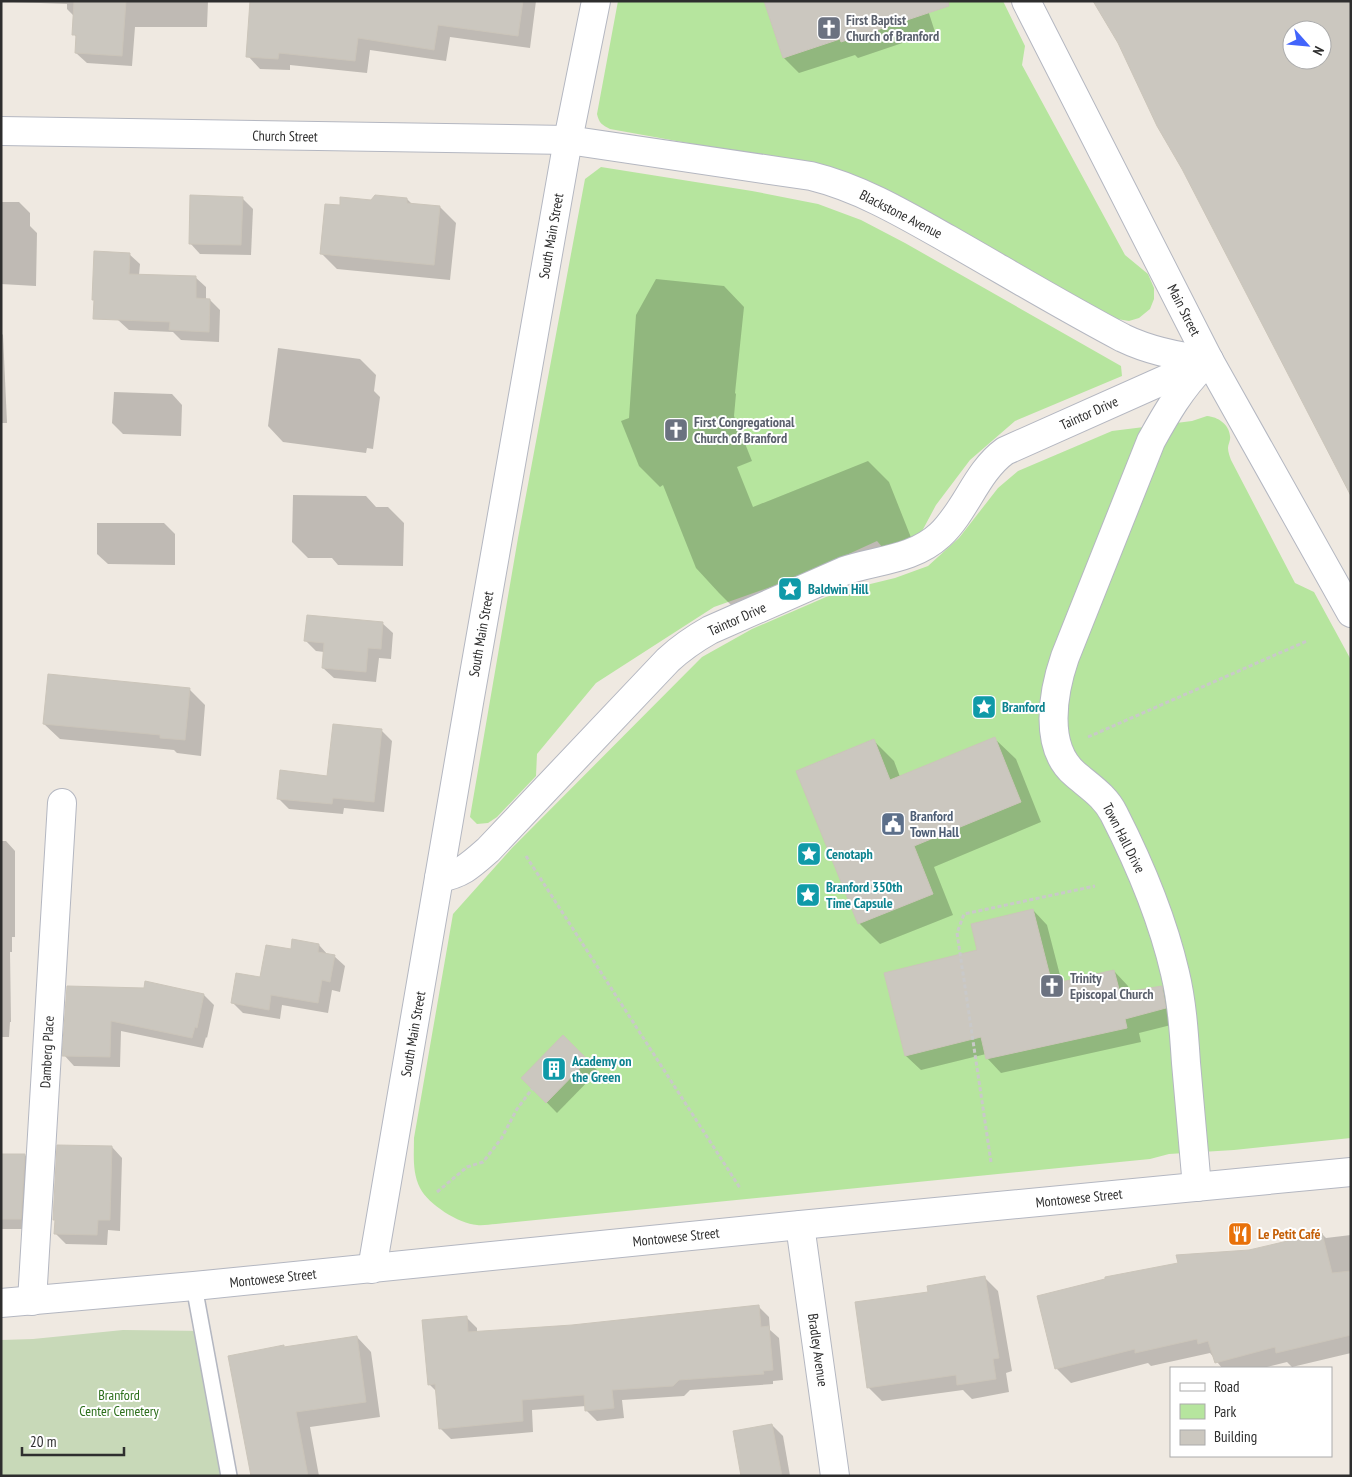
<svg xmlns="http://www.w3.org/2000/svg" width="1352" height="1477" font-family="'PT Sans Narrow',sans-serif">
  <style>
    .green { fill: #b6e59e }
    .cemetery { fill: #c8d9b8 }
    .shadow { fill: #0003 }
    .building { fill: #cbc7bf; stroke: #cbc5ba; fill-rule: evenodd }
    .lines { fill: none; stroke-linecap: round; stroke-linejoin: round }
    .lane-casing { stroke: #b4b7c1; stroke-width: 18 }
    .street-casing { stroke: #b4b7c1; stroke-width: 30 }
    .secondary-casing { stroke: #b4b7c1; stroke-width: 30 }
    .path { stroke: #c9c9c9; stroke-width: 3; stroke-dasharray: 4 2.5; stroke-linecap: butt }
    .lane { stroke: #fff; stroke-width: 15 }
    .street { stroke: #fff; stroke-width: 28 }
    .secondary { stroke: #fff; stroke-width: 28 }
    .labels { text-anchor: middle; stroke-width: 4; stroke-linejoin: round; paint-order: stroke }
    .worship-label { font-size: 14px; font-weight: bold; fill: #5b616d; stroke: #fff; text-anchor: start }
    .street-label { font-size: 14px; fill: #2e2e2e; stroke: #fff }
    .culture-label { font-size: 14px; font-weight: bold; fill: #0d838f; stroke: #fff; text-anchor: start }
    .service-label { font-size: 14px; font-weight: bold; fill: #4e5e75; stroke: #fff; text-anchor: start }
    .food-label { font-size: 14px; font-weight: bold; fill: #c56008; stroke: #fff; text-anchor: start }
    .park-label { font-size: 14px; fill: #2c6e1b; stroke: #fff }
  </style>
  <rect width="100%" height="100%" fill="#efe9e1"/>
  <!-- green -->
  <g class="green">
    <path d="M618,1H1003L1025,46L1022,65L1125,255L1148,274L1154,288V299L1150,309L1139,318L1129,321L1117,319L1097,309L1006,256L897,196L815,166L610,129C602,125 599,123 597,114Z"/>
    <polygon points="601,167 752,191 818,204 861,220 905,243 1121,366 1122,376 1015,421 970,460 936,505 920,535 884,549 877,541 796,578 714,607 596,683 537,754 536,776 497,817 488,823 477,824 470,817 518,538 585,179"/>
    <path d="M1207,416C1218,417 1229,424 1230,436C1231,440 1228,444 1228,448C1228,452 1230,457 1231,460L1295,583L1314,592L1351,660V1138L1234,1150L1169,1154L1150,1159L496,1224C490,1224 483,1226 477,1225C459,1224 428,1204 420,1188C412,1172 414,1155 414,1138L453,914L512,848L702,657L752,629L826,597L858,587L895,578L928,566L959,538L998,488L1018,471L1112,431L1192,421Z"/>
  </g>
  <!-- cemetery -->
  <polygon class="cemetery" points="123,1330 207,1331 237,1476 1,1476 1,1340 33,1339"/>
  <!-- shadow -->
  <g class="shadow">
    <polygon points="12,1 208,1 207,27 135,27 132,66 87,63 76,53 77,38 74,34 74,16 67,9 67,4 13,2"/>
    <polygon points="251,1 536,1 530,48 450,37 446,61 370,50 367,73 290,65 290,70 260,69 248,56"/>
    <polygon points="925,1 935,32 858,58 855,55 799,73 784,58"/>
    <polygon points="242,198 253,209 251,255 200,254 190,243"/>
    <polygon points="407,199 412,204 440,207 456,223 450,280 337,269 321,253 341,207 372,201"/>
    <polygon points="1,202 19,202 30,213 30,226 37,233 36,286 1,284"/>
    <polygon points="129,254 140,264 139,275 195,277 206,287 206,300 210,300 220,310 219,342 181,340 173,332 129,330 118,320"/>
    <polygon points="656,279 724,286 744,307 735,393 736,394 734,416 752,461 737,467 753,507 868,461 889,482 914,545 740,614 719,593 696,568 663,485 660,487 639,466 621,421 629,418 636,315"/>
    <polygon points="1,333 3,335 7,423 1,423"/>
    <polygon points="278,348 360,359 376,375 374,391 380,397 373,449 367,448 366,453 283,442 268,426"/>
    <polygon points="114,392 172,394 182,405 181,436 123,434 112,423"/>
    <polygon points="293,495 366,496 376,507 388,507 404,523 403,566 338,565 332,558 308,558 292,542"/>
    <polygon points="97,523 164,523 175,534 175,565 108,564 97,554"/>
    <polygon points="382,623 393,633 391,659 379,658 376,682 334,678 323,668 324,652 316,651 306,641"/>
    <polygon points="189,689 205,705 201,756 177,753 174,750 60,739 44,724"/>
    <polygon points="381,730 392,741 384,812 344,808 343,814 289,809 278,798 329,777"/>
    <polygon points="995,739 1016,759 1041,822 934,867 953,915 880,944 860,924 797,771 873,740 894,761 900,777"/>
    <polygon points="1,841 6,841 15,851 15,937 12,937 12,952 10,952 11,1022 10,1022 9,1037 1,1037"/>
    <polygon points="1033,910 1047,925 1062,983 1114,971 1128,986 1130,993 1161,987 1176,1002 1179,1023 1139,1033 1141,1042 1001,1073 987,1058 986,1054 921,1070 906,1056 886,974 979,951"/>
    <polygon points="319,945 328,955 334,956 345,966 340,992 332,990 328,1013 282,1005 280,1019 243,1013 232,1002 261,978"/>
    <polygon points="68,987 204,995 214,1005 207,1038 206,1037 203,1048 121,1031 120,1067 74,1066 64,1055"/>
    <polygon points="563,1037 598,1071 557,1113 523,1078"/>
    <polygon points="112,1147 122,1158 120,1231 108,1230 107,1245 66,1244 56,1234 56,1221 54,1219"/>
    <polygon points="1,1155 25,1155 35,1166 31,1229 1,1229"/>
    <polygon points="1322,1234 1326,1238 1351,1235 1351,1353 1292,1367 1287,1362 1263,1368 1222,1368 1210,1353 1151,1366 1148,1363 1071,1383 1056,1368 1250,1251"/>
    <polygon points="984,1277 998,1291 1012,1371 1006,1373 1009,1392 972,1399 963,1390 882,1401 868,1387 929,1293"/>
    <polygon points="758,1306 769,1317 770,1330 779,1338 783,1380 773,1381 773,1384 690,1390 684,1396 622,1400 624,1418 597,1421 586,1410 586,1406 532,1410 533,1432 451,1439 440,1428 437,1392 429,1384 466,1317 477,1328 477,1333 572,1327"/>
    <polygon points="357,1337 371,1352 380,1417 310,1427 319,1476 252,1476 284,1348"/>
    <polygon points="772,1425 783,1436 790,1476 743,1476"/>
  </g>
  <!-- building -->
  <g class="building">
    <polygon points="74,1 126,1 122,56 75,53 76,35 72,35"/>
    <polygon points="250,1 523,1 518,36 438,25 434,50 358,38 355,61 279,53 278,59 246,57"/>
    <polygon points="764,1 948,1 949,6 841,42 840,39 783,58"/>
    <path d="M1093,1H1351V496L1182,169L1157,126L1118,43ZM1292,30H1322V60H1292Z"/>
    <polygon points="190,195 243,197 241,245 189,244"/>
    <polygon points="375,195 407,198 407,203 440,206 434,265 320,254 325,204 340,205 340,197 371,200"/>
    <polygon points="94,251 130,253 129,274 196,276 196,298 210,299 209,332 169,330 170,322 93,319 94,300 92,300"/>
    <polygon points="307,615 383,622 381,649 368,648 366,672 322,668 324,643 304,641"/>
    <polygon points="48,674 190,688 185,740 160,738 160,735 43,724"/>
    <polygon points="333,724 382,729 374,802 333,798 332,804 277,799 280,770 327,776"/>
    <polygon points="995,737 1021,802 914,846 933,894 858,924 796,771 874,739 890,780"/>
    <polygon points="1033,909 1052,984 1114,970 1120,993 1162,986 1166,1008 1125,1019 1127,1028 986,1059 981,1037 905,1056 884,973 977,950 971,924"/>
    <polygon points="292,939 319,944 318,952 335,955 330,982 322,980 318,1003 271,995 269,1010 231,1003 236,973 260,977 266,945 291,949"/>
    <polygon points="145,981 204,994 197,1028 195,1027 192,1038 111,1021 110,1057 62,1056 67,986 144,988"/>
    <polygon points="563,1035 588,1060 546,1103 521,1078"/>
    <polygon points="57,1145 112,1146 110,1220 98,1220 97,1235 54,1234 55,1220 53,1220"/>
    <polygon points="1,1154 25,1154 21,1219 1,1219"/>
    <polygon points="1322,1233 1332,1273 1351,1271 1351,1335 1276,1353 1275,1347 1215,1363 1208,1341 1198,1344 1197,1339 1135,1353 1135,1349 1055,1369 1037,1296 1105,1279 1105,1277 1178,1263 1176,1255 1249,1250"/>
    <polygon points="985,1276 999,1358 993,1359 996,1379 957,1385 956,1375 867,1388 855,1302 928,1292 927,1286"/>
    <polygon points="759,1305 761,1327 769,1326 773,1370 763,1371 764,1374 679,1380 673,1386 612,1390 614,1408 585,1411 584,1395 522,1400 523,1421 439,1429 435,1384 428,1385 422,1320 467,1316 468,1332 572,1325"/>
    <polygon points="357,1336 366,1402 296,1412 308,1476 251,1476 228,1356 284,1345 284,1347"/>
    <polygon points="772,1424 782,1476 741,1476 733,1431"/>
  </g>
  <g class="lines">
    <defs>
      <polyline id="lane" points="194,1286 229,1476"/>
      <g id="street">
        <path d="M1,131L568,140L811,176C860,188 904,214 948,239C1006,272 1064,307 1123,338C1150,351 1180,357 1209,360"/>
        <path d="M439,878C462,874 471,865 488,850L668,660C681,648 694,639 710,630L844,571C876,560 913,560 940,535C966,511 976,472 1005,451L1209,360"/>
        <path d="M1197,1187C1193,1146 1190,1104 1186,1063C1184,1033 1182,1002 1175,973C1162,917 1140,865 1114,814C1105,796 1090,787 1075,774C1043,747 1053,692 1065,657L1151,441C1166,414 1181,388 1203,366"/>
        <polyline points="800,1225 835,1476"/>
        <polyline points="32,1301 62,803"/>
      </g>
      <g id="secondary">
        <polyline points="1026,1 1209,360 1351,613"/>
        <polyline points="372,1269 470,697 568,140 596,1"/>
        <polyline points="1,1303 194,1286 800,1225 1351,1172"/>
      </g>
    </defs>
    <!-- lane casing -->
    <use href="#lane" class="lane-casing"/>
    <!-- street casing -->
    <use href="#street" class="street-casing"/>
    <!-- secondary casing -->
    <use href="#secondary" class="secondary-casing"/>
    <!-- path -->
    <g class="path">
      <polyline points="1088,737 1307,641"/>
      <polyline points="526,856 740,1188"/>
      <polyline points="991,1162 957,933 964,914 1095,886"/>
      <polyline points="437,1192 467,1167 483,1162 501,1139 517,1109 532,1089"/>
    </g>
    <!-- lane -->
    <use href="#lane" class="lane"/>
    <!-- street -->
    <use href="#street" class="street"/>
    <!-- secondary -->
    <use href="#secondary" class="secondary"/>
  </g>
  <!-- icons -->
  <defs>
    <symbol id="church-square" viewBox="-11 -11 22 22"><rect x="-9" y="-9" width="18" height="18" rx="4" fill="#6b7280" stroke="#fff"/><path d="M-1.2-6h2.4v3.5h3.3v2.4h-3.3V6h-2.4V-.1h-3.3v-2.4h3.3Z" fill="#fff"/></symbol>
    <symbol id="sight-square" viewBox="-11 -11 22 22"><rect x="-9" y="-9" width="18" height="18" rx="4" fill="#0f9aa8" stroke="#fff"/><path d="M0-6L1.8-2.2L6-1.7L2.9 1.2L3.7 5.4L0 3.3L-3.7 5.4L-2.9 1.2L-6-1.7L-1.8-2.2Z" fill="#fff"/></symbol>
    <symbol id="civic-square" viewBox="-11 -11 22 22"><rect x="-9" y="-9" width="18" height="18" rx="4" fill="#5c6f8a" stroke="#fff"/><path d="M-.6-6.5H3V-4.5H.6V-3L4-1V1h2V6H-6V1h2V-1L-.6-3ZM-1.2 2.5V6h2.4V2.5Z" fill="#fff"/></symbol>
    <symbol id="building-square" viewBox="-11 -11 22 22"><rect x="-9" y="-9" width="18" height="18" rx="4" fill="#0f9aa8" stroke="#fff"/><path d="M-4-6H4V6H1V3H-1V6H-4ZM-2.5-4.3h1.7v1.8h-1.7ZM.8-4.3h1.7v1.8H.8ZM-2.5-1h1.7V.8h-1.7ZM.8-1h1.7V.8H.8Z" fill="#fff"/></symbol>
    <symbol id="restaurant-square" viewBox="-11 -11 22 22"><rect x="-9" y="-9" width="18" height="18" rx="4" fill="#e8710a" stroke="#fff"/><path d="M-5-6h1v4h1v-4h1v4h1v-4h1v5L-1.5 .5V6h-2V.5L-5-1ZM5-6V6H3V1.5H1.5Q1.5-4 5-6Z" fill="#fff"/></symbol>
  </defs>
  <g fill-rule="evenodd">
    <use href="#church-square" x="815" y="14" width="28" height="28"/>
    <use href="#church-square" x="662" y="416" width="28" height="28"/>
    <use href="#sight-square" x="776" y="575" width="28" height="28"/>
    <use href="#sight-square" x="970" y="693" width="28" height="28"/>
    <use href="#civic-square" x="879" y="810" width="28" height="28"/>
    <use href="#sight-square" x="795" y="840" width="28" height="28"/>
    <use href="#sight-square" x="794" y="881" width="28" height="28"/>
    <use href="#church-square" x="1038" y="972" width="28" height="28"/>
    <use href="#building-square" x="540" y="1055" width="28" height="28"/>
    <use href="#restaurant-square" x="1226" y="1220" width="28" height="28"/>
  </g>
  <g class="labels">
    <!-- worship labels -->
    <g class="worship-label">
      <text x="846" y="25">First Baptist<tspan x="846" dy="16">Church of Branford</tspan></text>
      <text x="694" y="427">First Congregational<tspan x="694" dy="16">Church of Branford</tspan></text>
      <text x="1070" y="983">Trinity<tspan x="1070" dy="16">Episcopal Church</tspan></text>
    </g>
    <!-- street labels -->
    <g class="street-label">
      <text transform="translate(285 136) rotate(1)" y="5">Church Street</text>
      <text transform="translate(901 214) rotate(27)" y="5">Blackstone Avenue</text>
      <text transform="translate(551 236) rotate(-80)" y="5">South Main Street</text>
      <text transform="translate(1184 310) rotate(63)" y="5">Main Street</text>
      <text transform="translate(1089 413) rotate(-24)" y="5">Taintor Drive</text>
      <text transform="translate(737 619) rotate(-24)" y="5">Taintor Drive</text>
      <text transform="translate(481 634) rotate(-80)" y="5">South Main Street</text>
      <text transform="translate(1124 838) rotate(63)" y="5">Town Hall Drive</text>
      <text transform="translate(413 1034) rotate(-80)" y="5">South Main Street</text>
      <text transform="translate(47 1052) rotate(-87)" y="5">Damberg Place</text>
      <text transform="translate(1079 1198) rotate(-6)" y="5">Montowese Street</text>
      <text transform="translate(676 1237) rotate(-6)" y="5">Montowese Street</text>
      <text transform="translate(273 1278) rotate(-6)" y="5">Montowese Street</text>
      <text transform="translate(818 1350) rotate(82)" y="5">Bradley Avenue</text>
    </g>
    <!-- culture labels -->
    <g class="culture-label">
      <text x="808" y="594">Baldwin Hill</text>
      <text x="1002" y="712">Branford</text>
      <text x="826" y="859">Cenotaph</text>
      <text x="826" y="892">Branford 350th<tspan x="826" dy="16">Time Capsule</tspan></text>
      <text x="572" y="1066">Academy on<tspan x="572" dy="16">the Green</tspan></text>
    </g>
    <!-- service labels -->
    <g class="service-label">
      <text x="910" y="821">Branford<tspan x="910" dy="16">Town Hall</tspan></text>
    </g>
    <!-- food labels -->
    <g class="food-label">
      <text x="1258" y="1239">Le Petit Café</text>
    </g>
    <!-- park labels -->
    <g class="park-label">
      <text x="119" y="1400">Branford<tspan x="119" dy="16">Center Cemetery</tspan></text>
    </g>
  </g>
  <!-- border -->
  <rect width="1352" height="1477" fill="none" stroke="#2e2e2e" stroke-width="5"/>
  <!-- legend -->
  <rect x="1170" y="1367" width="162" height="90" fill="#ffffff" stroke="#ababab"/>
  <rect x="1180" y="1383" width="25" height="8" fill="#ffffff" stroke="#ababab"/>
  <text x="1214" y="1392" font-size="15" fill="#2e2e2e">Road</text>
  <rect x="1180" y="1404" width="25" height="15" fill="#b6e59e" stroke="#ababab"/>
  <text x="1214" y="1417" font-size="15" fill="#2e2e2e">Park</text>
  <rect x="1180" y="1430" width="25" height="15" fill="#cbc7bf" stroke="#ababab"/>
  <text x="1214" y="1442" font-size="15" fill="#2e2e2e">Building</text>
  <!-- north arrow -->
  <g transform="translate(1307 45) rotate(117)"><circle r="24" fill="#ffffff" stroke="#ababab"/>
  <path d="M0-4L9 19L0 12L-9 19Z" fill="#4264fb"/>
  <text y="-8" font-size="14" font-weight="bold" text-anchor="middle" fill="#2e2e2e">N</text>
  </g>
  <!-- scale -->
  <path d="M22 1447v8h102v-8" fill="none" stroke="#2e2e2e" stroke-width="2.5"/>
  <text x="30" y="1447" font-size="15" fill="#2e2e2e" stroke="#ffffff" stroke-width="4" paint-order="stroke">20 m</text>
</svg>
